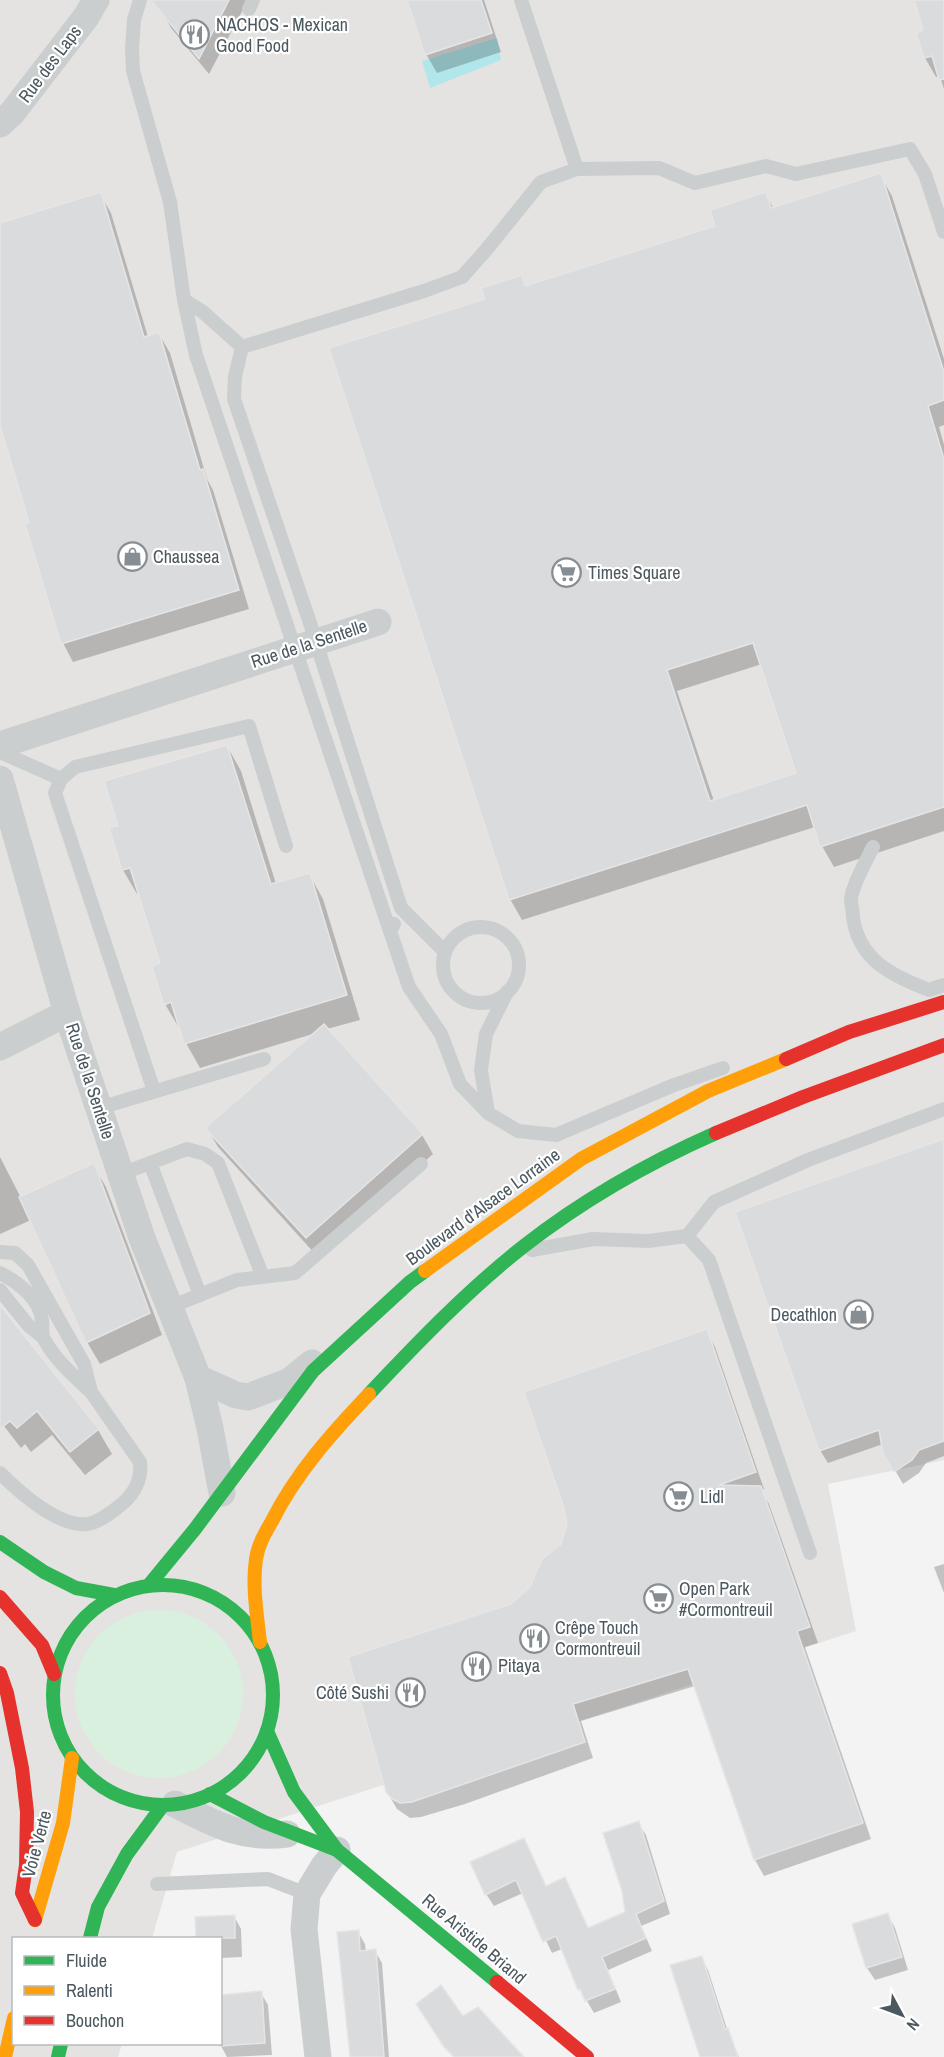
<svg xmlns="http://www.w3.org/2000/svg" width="944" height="2057" font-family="'Archivo Narrow',sans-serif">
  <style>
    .commercial { fill: #e4e3e1 }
    .green { fill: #daf0df }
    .water { fill: #b1e7eb }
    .shadow { fill: #0003; fill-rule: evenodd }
    .building { fill: #d9dbdc; stroke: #e5e5e6; stroke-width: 1.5; fill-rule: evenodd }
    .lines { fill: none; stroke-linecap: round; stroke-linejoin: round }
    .lane { stroke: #cbcecf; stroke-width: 14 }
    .street { stroke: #cbcecf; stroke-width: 27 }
    .fast { stroke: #30b455; stroke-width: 14 }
    .slow { stroke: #ff9f0a; stroke-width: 14 }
    .jam { stroke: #e5322d; stroke-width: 14 }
    .labels { text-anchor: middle; stroke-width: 4.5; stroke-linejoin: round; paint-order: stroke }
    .poi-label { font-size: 18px; fill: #4b585f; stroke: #fff; text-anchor: start }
    .street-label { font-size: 18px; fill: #4b585f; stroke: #fff }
  </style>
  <rect width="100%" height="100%" fill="#f3f3f3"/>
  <!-- commercial -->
  <polygon class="commercial" points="0,0 944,0 944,1460 828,1484 856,1631 177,1852 152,1938 14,1938 14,2044 122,2044 118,2057 0,2057"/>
  <!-- green -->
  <circle class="green" cx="159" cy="1694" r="84"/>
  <!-- water -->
  <polygon class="water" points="497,38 501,60 430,88 422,61"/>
  <!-- shadow -->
  <g class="shadow">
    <polygon points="166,0 248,0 209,74 171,28 162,11"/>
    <polygon points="409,0 484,0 501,52 437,73 426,54"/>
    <polygon points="915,0 944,0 944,89 940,76 936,77 925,58 918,34 925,31"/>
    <path d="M880,175L892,196L944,359V425L939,427L944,445V831L834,867L822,846L815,827L522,920L510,899L486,300L521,277L527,287L717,227L765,194L774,209ZM762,664L798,774L714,801L677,691Z"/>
    <polygon points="100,194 111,213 148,337 159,334 170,353 207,479 213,490 249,609 73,662 63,643 31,524 0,421 0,225"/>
    <polygon points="227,746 241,771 276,884 309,874 323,899 360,1020 327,1029 422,1135 433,1154 317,1256 218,1147 207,1128 316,1033 200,1068 186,1043 181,1027 179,1028 165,1004 162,964 140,893 137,894 123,870 111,830 120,827"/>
    <polygon points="944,1142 944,1456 926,1463 919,1473 903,1484 885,1453 883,1444 828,1463 820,1450"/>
    <polygon points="0,1157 21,1198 93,1165 106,1187 162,1335 100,1364 87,1342 31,1220 0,1234"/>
    <polygon points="0,1307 98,1430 112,1454 85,1475 52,1435 31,1452 25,1444 21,1448 0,1421"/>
    <polygon points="706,1331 715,1347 764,1489 761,1490 769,1504 818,1643 805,1647 871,1839 764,1876 755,1860 695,1686 581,1721 593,1758 465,1804 421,1817 410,1818 397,1809 387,1792 511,1605 531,1588 562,1545"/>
    <polygon points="944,1564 944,1593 934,1567"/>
    <polygon points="638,1823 646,1835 670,1914 641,1926 652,1951 608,1970 621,2002 594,2013 580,1989 562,1949 552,1953 523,1893 494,1906 486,1894 523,1840 546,1887 588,1929 627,1913"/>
    <polygon points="888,1915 895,1928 908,1970 875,1980 867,1968 854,1925"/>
    <polygon points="234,1916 241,1929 242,1957 220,1958 220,1938 198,1938 197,1918"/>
    <polygon points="358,1932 365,1944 366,1952 375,1951 382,1963 389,2057 352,2057"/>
    <polygon points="701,1958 708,1970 728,2032 739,2057 701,2057"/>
    <polygon points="261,1993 268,2005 272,2055 227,2057 221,2046 220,1997"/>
  </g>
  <!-- building -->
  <g class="building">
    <polygon points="151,0 229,0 199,59"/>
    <polygon points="407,0 481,0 492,33 425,55"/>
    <polygon points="914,0 944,0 944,79 939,80 932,56 924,58 916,33 923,30"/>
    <path d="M881,173L944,372V400L928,406L944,459V807L820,847L807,805L509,900L329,348L485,299L481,288L522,275L525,286L715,226L710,210L766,192L771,208ZM753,643L796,773L710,801L667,670Z"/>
    <polygon points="101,192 144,337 159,332 200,470 203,469 239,590 61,644 25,524 29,522 0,426 0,223"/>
    <polygon points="227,745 271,884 310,873 347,995 184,1044 171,1002 164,1005 155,977 152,966 160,963 130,868 122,870 109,828 118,826 104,781"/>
    <polygon points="324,1024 423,1134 306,1238 205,1128"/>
    <polygon points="944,1139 944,1441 919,1450 912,1460 894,1472 883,1454 879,1430 819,1451 735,1212"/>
    <polygon points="94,1163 150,1313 86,1343 19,1197"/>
    <polygon points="0,1305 99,1429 70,1452 37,1411 17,1428 10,1421 0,1429"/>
    <polygon points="707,1329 756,1472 719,1485 761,1486 810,1627 797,1631 863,1823 754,1860 688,1669 573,1704 585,1742 412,1802 400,1803 392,1799 386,1792 348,1657 511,1604 530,1587 542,1559 561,1544 567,1524 564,1508 524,1392"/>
    <polygon points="639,1821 664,1901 636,1914 646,1938 602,1957 615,1989 585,2001 580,1989 578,1990 556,1936 543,1942 516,1880 485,1895 470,1862 524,1838 546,1886 565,1877 588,1928 625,1912 622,1891 603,1833"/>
    <polygon points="888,1913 902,1957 866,1968 852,1924"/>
    <polygon points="235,1915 235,1938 196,1938 195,1917"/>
    <polygon points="359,1930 360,1951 376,1949 384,2057 350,2057 337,1932"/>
    <polygon points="702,1956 725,2029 728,2028 738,2057 700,2057 670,1965"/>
    <polygon points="441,1985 463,2016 478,2007 524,2057 454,2057 444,2047 416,2004"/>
    <polygon points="262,1991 265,2043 220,2046 220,1995"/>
  </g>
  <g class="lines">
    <!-- lane -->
    <g class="lane">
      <polyline points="140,0 134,20 132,48 133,71 170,202 184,300 203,312 242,347"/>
      <polyline points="521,0 577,169"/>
      <polyline points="249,9 253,0"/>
      <polyline points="184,300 196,355 390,931"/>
      <polyline points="242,347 424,291 462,277 486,250 541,182 577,169 659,168 695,183 766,166 796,174 910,149 925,174 944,232"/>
      <polyline points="242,347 235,377 234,399 309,620 401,908 445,952"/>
      <polyline points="0,752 61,779"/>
      <path d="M873,847C867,859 853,884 851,898C851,904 853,911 853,917C859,961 892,975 929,990L944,985"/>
      <polyline points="394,924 390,931 409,987 441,1034 460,1084 488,1113"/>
      <circle cx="481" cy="965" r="38"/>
      <polyline points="507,992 486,1034 481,1070 488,1113 518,1131 556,1135 674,1085 723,1068"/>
      <polyline points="154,1091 55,793 61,779 75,767 249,726 286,846"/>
      <polyline points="99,1108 264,1059"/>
      <polyline points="150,1163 200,1295"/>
      <polyline points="121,1174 187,1149 205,1154 218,1163 263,1277"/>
      <polyline points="687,1236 709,1260 810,1553"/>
      <polyline points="532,1250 593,1239 648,1241 687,1236 714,1202 808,1160 944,1109"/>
      <path d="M0,1252L15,1253L28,1265L84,1364L91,1392L140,1462C142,1478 135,1493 123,1503C115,1510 98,1523 87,1524C58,1527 19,1492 0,1473"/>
      <path d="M0,1273C18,1282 40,1299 42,1320C43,1327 41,1334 44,1339C55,1360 74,1376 91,1392"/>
      <polyline points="0,1290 28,1325 43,1337"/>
      <polyline points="170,1307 237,1280 295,1273 421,1164"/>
      <polyline points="157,1884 268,1879 307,1894"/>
    </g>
    <!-- street -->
    <g class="street">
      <polyline points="0,124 12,113 86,17 96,0"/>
      <polyline points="0,745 378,622"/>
      <polyline points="0,779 67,1013 142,1238 198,1378 210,1428 222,1493"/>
      <polyline points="0,1047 67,1013"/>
      <polyline points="198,1378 236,1395 248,1397 290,1381 312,1363"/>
      <path d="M175,1804C214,1824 242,1840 287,1834"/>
      <polyline points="318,2057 304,1929 307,1894 324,1866 337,1850"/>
    </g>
    <!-- fast -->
    <g class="fast">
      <path d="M369,1394C418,1342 468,1290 524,1246C583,1200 648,1163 716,1133"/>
      <polyline points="0,1542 44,1572 76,1588 114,1595"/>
      <polyline points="149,1585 195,1529 313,1371 410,1282 425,1271"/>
      <circle cx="163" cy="1695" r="110"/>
      <polyline points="267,1731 294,1792 337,1850 497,1982"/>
      <polyline points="210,1794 264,1822 337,1850"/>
      <polyline points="90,1938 98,1907 127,1854 163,1805"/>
      <polyline points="58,2057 61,2044"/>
    </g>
    <!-- slow -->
    <g class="slow">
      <polyline points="425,1271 581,1159 708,1091 786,1059"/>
      <path d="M260,1642C257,1615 252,1586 256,1559C258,1545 265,1533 272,1521C296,1473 332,1433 369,1394"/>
      <polyline points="35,1920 63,1823 72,1758"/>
      <polyline points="5,2057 14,2018"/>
    </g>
    <!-- jam -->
    <g class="jam">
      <polyline points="786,1059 849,1032 944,1002"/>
      <polyline points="716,1133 803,1097 944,1045"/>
      <polyline points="0,1597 42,1645 54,1674"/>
      <polyline points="0,1673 7,1693 22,1768 27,1812 26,1865 22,1893 35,1920"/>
      <polyline points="497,1982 587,2057"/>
    </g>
  </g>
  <!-- icons -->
  <defs>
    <symbol id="restaurant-ring" viewBox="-11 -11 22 22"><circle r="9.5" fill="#fff" stroke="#868e93" stroke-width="1.5"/><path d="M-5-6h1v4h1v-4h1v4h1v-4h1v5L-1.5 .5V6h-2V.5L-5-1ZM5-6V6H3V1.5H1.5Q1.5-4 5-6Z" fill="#868e93"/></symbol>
    <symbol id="shop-ring" viewBox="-11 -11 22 22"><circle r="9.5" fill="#fff" stroke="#868e93" stroke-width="1.5"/><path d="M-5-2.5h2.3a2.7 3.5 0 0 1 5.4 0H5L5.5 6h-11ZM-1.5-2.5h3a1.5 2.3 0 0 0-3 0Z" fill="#868e93"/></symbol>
    <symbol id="supermarket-ring" viewBox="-11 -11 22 22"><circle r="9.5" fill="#fff" stroke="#868e93" stroke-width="1.5"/><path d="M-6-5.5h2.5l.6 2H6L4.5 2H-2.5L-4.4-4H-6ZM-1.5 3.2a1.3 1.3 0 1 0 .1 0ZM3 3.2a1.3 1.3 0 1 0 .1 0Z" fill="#868e93"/></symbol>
  </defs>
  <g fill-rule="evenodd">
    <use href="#restaurant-ring" x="178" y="18" width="33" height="33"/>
    <use href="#shop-ring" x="116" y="540" width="33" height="33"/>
    <use href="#supermarket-ring" x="550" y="556" width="33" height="33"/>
    <use href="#shop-ring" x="842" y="1298" width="33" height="33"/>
    <use href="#supermarket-ring" x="662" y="1480" width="33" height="33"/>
    <use href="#supermarket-ring" x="642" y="1582" width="33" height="33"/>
    <use href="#restaurant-ring" x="518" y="1622" width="33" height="33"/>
    <use href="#restaurant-ring" x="460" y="1650" width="33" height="33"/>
    <use href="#restaurant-ring" x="394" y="1676" width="33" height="33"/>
  </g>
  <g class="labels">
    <!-- poi labels -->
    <g class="poi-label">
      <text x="216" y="31">NACHOS - Mexican<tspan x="216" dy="21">Good Food</tspan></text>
      <text x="153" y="563">Chaussea</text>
      <text x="588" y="579">Times Square</text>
      <text x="837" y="1321" text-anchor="end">Decathlon</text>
      <text x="700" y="1503">Lidl</text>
      <text x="679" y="1595">Open Park<tspan x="679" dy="21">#Cormontreuil</tspan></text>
      <text x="555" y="1634">Crêpe Touch<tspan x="555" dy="21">Cormontreuil</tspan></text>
      <text x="498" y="1672">Pitaya</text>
      <text x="389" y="1699" text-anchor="end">Côté Sushi</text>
    </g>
    <!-- street labels -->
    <g class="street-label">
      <text transform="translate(50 64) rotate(-53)" y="6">Rue des Laps</text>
      <text transform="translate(309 644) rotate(-18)" y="6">Rue de la Sentelle</text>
      <text transform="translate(90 1081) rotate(72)" y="6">Rue de la Sentelle</text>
      <text transform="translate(483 1207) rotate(-36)" y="6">Boulevard d'Alsace Lorraine</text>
      <text transform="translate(37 1844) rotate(-75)" y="6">Voie Verte</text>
      <text transform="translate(474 1939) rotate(40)" y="6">Rue Aristide Briand</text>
    </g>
  </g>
  <!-- legend -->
  <rect x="12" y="1937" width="210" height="108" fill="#ffffff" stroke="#b7bcbf" stroke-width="1.5"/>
  <rect x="24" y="1956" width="30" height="9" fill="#30b455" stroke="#b7bcbf" stroke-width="1.5"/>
  <text x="66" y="1967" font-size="18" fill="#4b585f">Fluide</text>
  <rect x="24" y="1986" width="30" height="9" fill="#ff9f0a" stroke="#b7bcbf" stroke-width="1.5"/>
  <text x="66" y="1997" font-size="18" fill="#4b585f">Ralenti</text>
  <rect x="24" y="2016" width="30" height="9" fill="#e5322d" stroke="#b7bcbf" stroke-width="1.5"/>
  <text x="66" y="2027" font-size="18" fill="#4b585f">Bouchon</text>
  <!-- north arrow -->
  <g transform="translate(902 2015) rotate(131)" stroke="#ffffff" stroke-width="4.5" paint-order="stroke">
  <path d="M0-4.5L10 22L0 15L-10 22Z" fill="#4b585f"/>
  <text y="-9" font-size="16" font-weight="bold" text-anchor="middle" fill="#4b585f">N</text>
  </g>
</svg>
